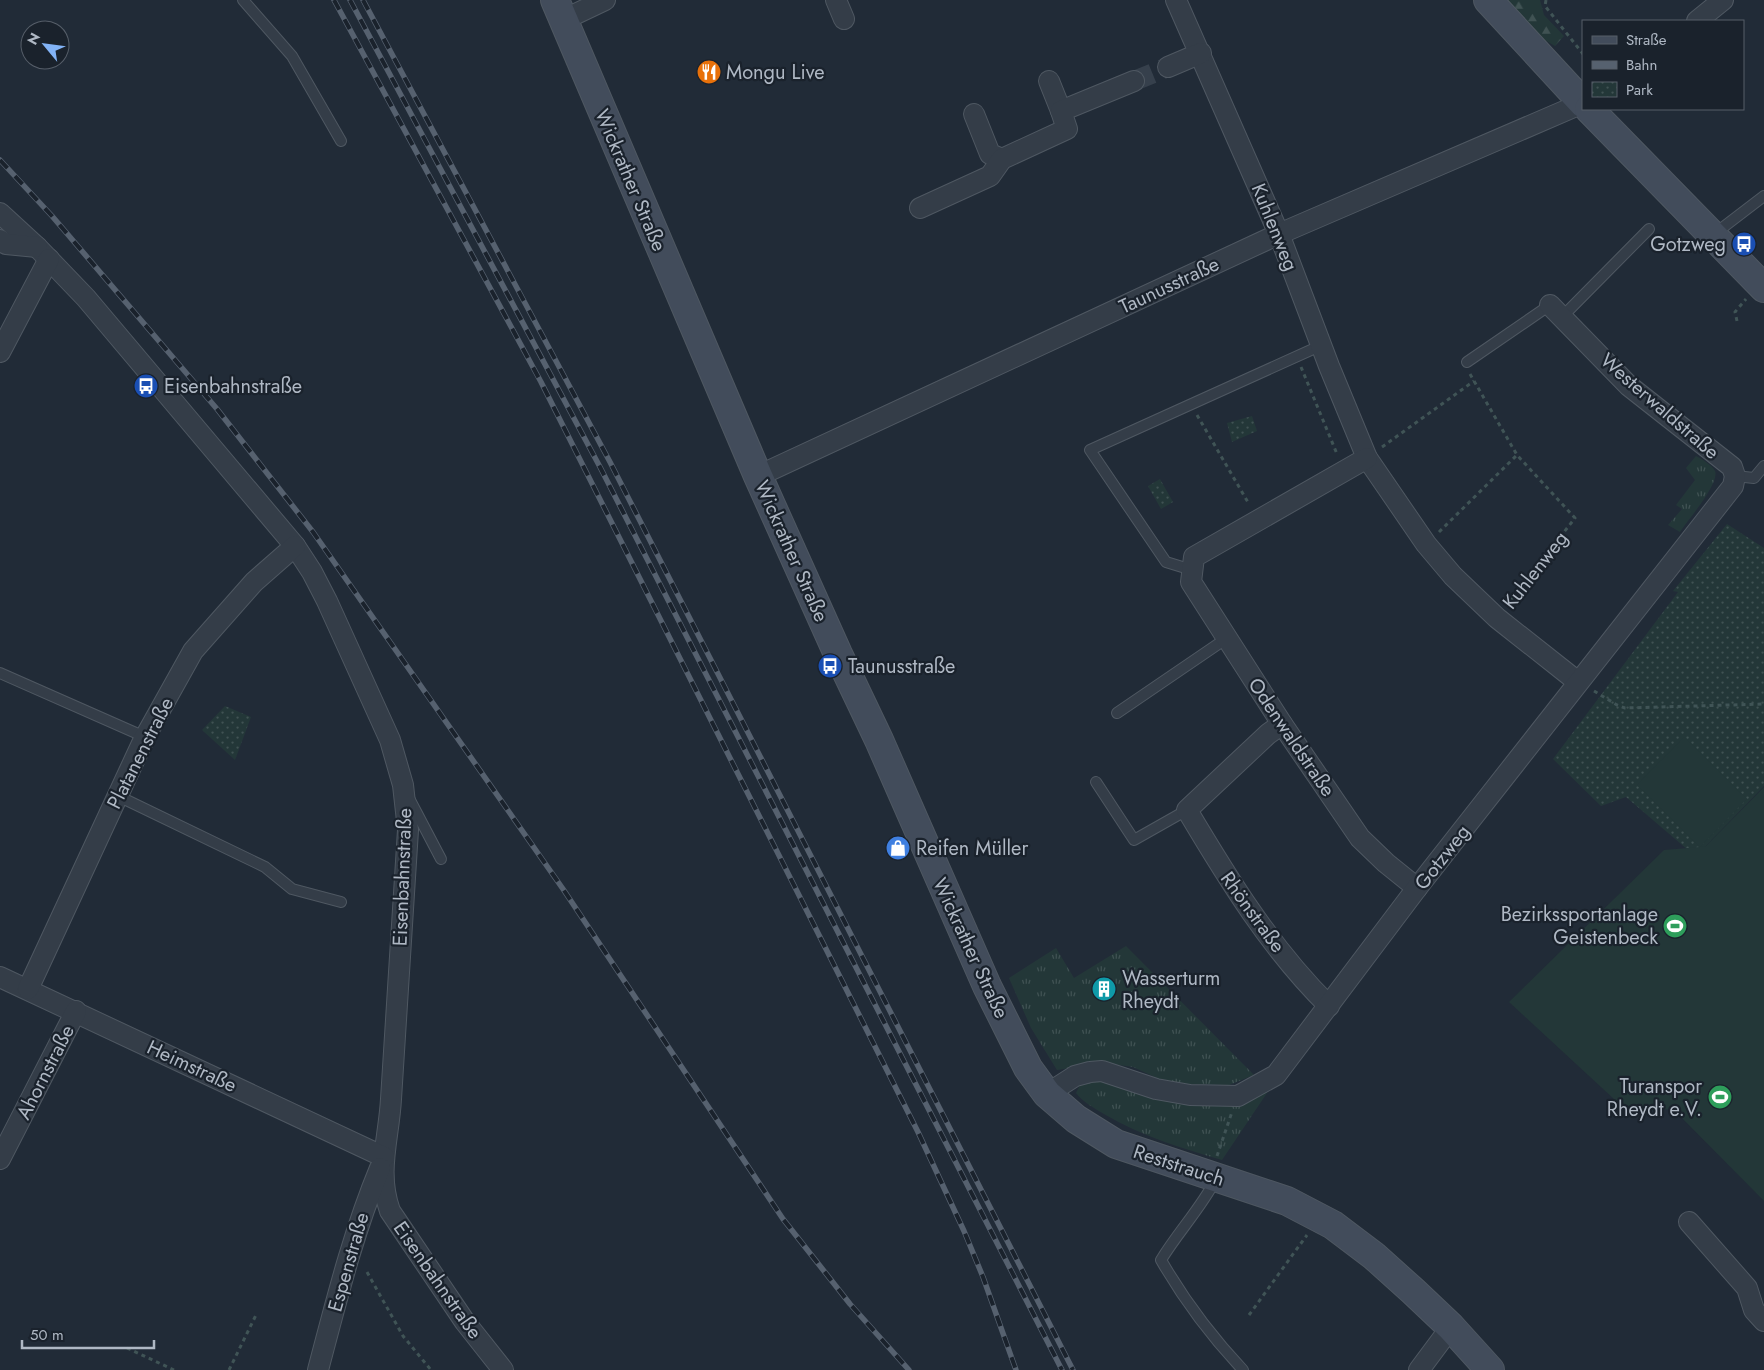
<svg xmlns="http://www.w3.org/2000/svg" width="1764" height="1370" font-family="Jost,sans-serif">
  <style>
    .grass { fill: url(#grass-tufts) }
    .forest { fill: url(#forest-firs) }
    .park { fill: url(#park-dots) }
    .garden { fill: #233738 }
    .lines { fill: none; stroke-linecap: round; stroke-linejoin: round }
    .street-tunnel { stroke: #36404c; stroke-width: 20; stroke-dasharray: 20 10; stroke-linecap: butt }
    .lane-casing { stroke: #4f5862; stroke-width: 12 }
    .street-casing { stroke: #4f5862; stroke-width: 22 }
    .secondary-casing { stroke: #4f5862; stroke-width: 30 }
    .path { stroke: #405456; stroke-width: 3; stroke-dasharray: 4 4; stroke-linecap: butt }
    .lane { stroke: #343d48; stroke-width: 10 }
    .street { stroke: #343d48; stroke-width: 20 }
    .secondary { stroke: #424c5b; stroke-width: 28 }
    .rail-casing { stroke: #56616f; stroke-width: 5.5 }
    .rail { stroke: #1a222c; stroke-width: 4; stroke-dasharray: 11; stroke-linecap: butt }
    .labels { text-anchor: middle; stroke-width: 4.5; stroke-linejoin: round; paint-order: stroke }
    .poi-label { font-size: 20px; fill: #afb8c4; stroke: #1a222c; text-anchor: start }
    .street-label { font-size: 20px; fill: #afb8c4; stroke: #1a222c }
  </style>
  <defs>
    <pattern id="grass-tufts" width="24" height="20" patternUnits="userSpaceOnUse" patternTransform="scale(1.25)"><rect width="24" height="20" fill="#233738"/><path d="M3 7l-1-3M5 7V3M7 7l1-3M15 17l-1-3M17 17v-4M19 17l1-3" fill="none" stroke="#405253"/></pattern>
    <pattern id="forest-firs" width="22" height="20" patternUnits="userSpaceOnUse" patternTransform="scale(1.25)"><rect width="22" height="20" fill="#233738"/><path d="M5 1l3.5 6h-7zM16 11l3.5 6h-7z" fill="#405253"/></pattern>
    <pattern id="park-dots" width="8" height="8" patternUnits="userSpaceOnUse" patternTransform="scale(1.25)"><rect width="8" height="8" fill="#233738"/><path d="M2 2h.1M6 6h.1" fill="none" stroke="#405253" stroke-width="1.8" stroke-linecap="round"/></pattern>
  </defs>
  <rect width="100%" height="100%" fill="#212b37"/>
  <!-- grass -->
  <g class="grass">
    <path d="M1696,456C1702,459 1712,465 1715,471C1720,483 1687,521 1680,532L1668,525L1682,509L1676,505L1695,480L1686,468Z"/>
    <polygon points="1126,946 1254,1075 1229,1085 1187,1084 1159,1079 1133,1067 1105,1063 1057,1070 1031,1028 1009,978 1056,948 1074,978"/>
    <path d="M1096,1079L1152,1093L1273,1084L1222,1160C1181,1148 1141,1136 1104,1114C1094,1108 1083,1102 1076,1093L1080,1085Z"/>
  </g>
  <!-- forest -->
  <polygon class="forest" points="1507,0 1540,0 1544,15 1564,36 1555,46 1543,39"/>
  <!-- park -->
  <g class="park">
    <polygon points="1252,416 1257,431 1232,442 1227,423"/>
    <polygon points="1160,479 1173,502 1161,509 1148,486"/>
    <polygon points="1727,524 1764,548 1764,786 1701,851 1688,850 1626,797 1601,806 1553,759 1678,592 1673,591"/>
    <polygon points="225,706 251,717 235,760 202,730"/>
  </g>
  <!-- garden -->
  <polygon class="garden" points="1684,737 1747,799 1700,847 1706,846 1764,787 1764,1201 1673,1109 1628,1112 1509,1002 1664,850 1700,847 1637,785"/>
  <g class="lines">
    <!-- street-tunnel -->
    <polyline class="street-tunnel" points="1134,81 1168,67"/>
    <defs>
      <g id="lane">
        <polyline points="243,0 292,56 341,141"/>
        <polyline points="1713,235 1764,196"/>
        <polyline points="1562,317 1649,229"/>
        <polyline points="1467,362 1550,305"/>
        <polyline points="1735,476 1754,478 1764,466"/>
        <polyline points="1192,570 1166,562 1090,450 1322,345"/>
        <polyline points="0,673 145,737"/>
        <polyline points="1117,713 1227,638"/>
        <polyline points="1096,782 1134,840 1187,810"/>
        <polyline points="118,796 265,867 292,889 341,902"/>
        <polyline points="410,800 441,859"/>
        <path d="M1216,1179C1201,1208 1178,1232 1161,1260C1184,1300 1211,1336 1243,1370"/>
      </g>
      <g id="street">
        <polyline points="836,0 844,19"/>
        <polyline points="1176,0 1279,234 1329,366 1367,458 1426,544 1453,576 1497,618 1578,682"/>
        <polyline points="563,20 605,0"/>
        <polyline points="1697,21 1723,0"/>
        <polyline points="1168,67 1201,53"/>
        <polyline points="1049,81 1061,111"/>
        <polyline points="974,114 990,154 1002,159"/>
        <polyline points="920,208 990,176 1002,159 1067,129 1061,111 1134,81"/>
        <path d="M0,213L37,247L86,298L295,546L312,572L327,601L390,740L403,785L408,830C402,920 397,1009 391,1099C389,1138 376,1172 390,1211L465,1322L503,1370"/>
        <polyline points="0,240 6,244 37,247"/>
        <polyline points="0,352 49,259"/>
        <polyline points="1367,458 1194,557 1191,582 1282,724 1360,838 1386,863 1417,888"/>
        <polyline points="758,476 1279,234 1583,103"/>
        <path d="M1282,724L1268,734L1187,810C1228,879 1271,949 1329,1006"/>
        <polyline points="0,977 384,1157"/>
        <polyline points="28,989 145,737 193,651 254,582 295,546"/>
        <polyline points="1047,1094 1075,1076 1090,1072 1102,1071 1156,1089 1190,1095 1238,1096 1276,1075 1417,888 1733,486 1735,476 1732,467 1629,386 1550,305"/>
        <polyline points="0,1159 76,1011"/>
        <polyline points="1689,1222 1747,1288 1754,1310 1764,1321"/>
        <path d="M318,1370C336,1302 353,1233 380,1168"/>
        <polyline points="1419,1370 1451,1327"/>
      </g>
      <g id="secondary">
        <polyline points="555,0 758,476 838,654 879,740 987,986 1028,1068 1047,1094 1076,1119 1116,1144 1287,1201 1333,1225 1374,1256 1413,1291 1451,1327 1490,1370"/>
        <polyline points="1488,0 1583,103"/>
        <polyline points="1589,109 1764,288"/>
      </g>
    </defs>
    <!-- lane casing -->
    <use href="#lane" class="lane-casing"/>
    <!-- street casing -->
    <use href="#street" class="street-casing"/>
    <!-- secondary casing -->
    <use href="#secondary" class="secondary-casing"/>
    <!-- path -->
    <g class="path">
      <polyline points="1546,0 1545,6 1583,54"/>
      <polyline points="1737,321 1735,312 1746,299"/>
      <polyline points="1301,367 1337,454"/>
      <polyline points="1470,374 1517,455 1575,518 1508,604"/>
      <polyline points="1197,415 1249,504"/>
      <polyline points="1382,447 1474,381"/>
      <polyline points="1439,532 1517,455"/>
      <polyline points="1594,691 1617,705 1625,708 1764,704"/>
      <polyline points="1217,1156 1232,1112"/>
      <polyline points="367,1272 403,1336 431,1370"/>
      <polyline points="1249,1315 1307,1235"/>
      <polyline points="127,1348 174,1370"/>
      <polyline points="229,1370 256,1315"/>
    </g>
    <!-- lane -->
    <use href="#lane" class="lane"/>
    <!-- street -->
    <use href="#street" class="street"/>
    <!-- secondary -->
    <use href="#secondary" class="secondary"/>
    <defs>
      <g id="rail">
        <polyline points="334,0 541,382 918,1132 964,1231 983,1277 1016,1370"/>
        <polyline points="350,0 600,467 1062,1370"/>
        <polyline points="363,0 610,462 1073,1370"/>
        <polyline points="0,160 52,216 217,409 313,532 563,889 783,1219 850,1304 909,1370"/>
      </g>
    </defs>
    <!-- rail casing -->
    <use href="#rail" class="rail-casing"/>
    <!-- rail -->
    <use href="#rail" class="rail"/>
  </g>
  <!-- icons -->
  <defs>
    <symbol id="restaurant-disc" viewBox="-11 -11 22 22"><circle r="9.5" fill="#e8710a" stroke="#1a222c"/><path d="M-5-6h1v4h1v-4h1v4h1v-4h1v5L-1.5 .5V6h-2V.5L-5-1ZM5-6V6H3V1.5H1.5Q1.5-4 5-6Z" fill="#fff"/></symbol>
    <symbol id="bus-disc" viewBox="-11 -11 22 22"><circle r="9.5" fill="#1a4fb4" stroke="#1a222c"/><path d="M-5-6H5V4H4V6H2V4H-2V6H-4V4H-5ZM-3.5-4V0h7V-4ZM-3.5 1.2v1.5H-2V1.2ZM2 1.2v1.5H3.5V1.2Z" fill="#fff"/></symbol>
    <symbol id="shop-disc" viewBox="-11 -11 22 22"><circle r="9.5" fill="#3f7fe0" stroke="#1a222c"/><path d="M-5-2.5h2.3a2.7 3.5 0 0 1 5.4 0H5L5.5 6h-11ZM-1.5-2.5h3a1.5 2.3 0 0 0-3 0Z" fill="#fff"/></symbol>
    <symbol id="stadium-disc" viewBox="-11 -11 22 22"><circle r="9.5" fill="#2e9e5b" stroke="#1a222c"/><path d="M0-5a6.5 5 0 1 0 0 10a6.5 5 0 1 0 0-10ZM-3.5-1.8h7v3.6h-7Z" fill="#fff"/></symbol>
    <symbol id="building-disc" viewBox="-11 -11 22 22"><circle r="9.5" fill="#0f9aa8" stroke="#1a222c"/><path d="M-4-6H4V6H1V3H-1V6H-4ZM-2.5-4.3h1.7v1.8h-1.7ZM.8-4.3h1.7v1.8H.8ZM-2.5-1h1.7V.8h-1.7ZM.8-1h1.7V.8H.8Z" fill="#fff"/></symbol>
  </defs>
  <g fill-rule="evenodd">
    <use href="#restaurant-disc" x="695" y="58" width="28" height="28"/>
    <use href="#bus-disc" x="1730" y="230" width="28" height="28"/>
    <use href="#bus-disc" x="132" y="372" width="28" height="28"/>
    <use href="#bus-disc" x="816" y="652" width="28" height="28"/>
    <use href="#shop-disc" x="884" y="834" width="28" height="28"/>
    <use href="#stadium-disc" x="1661" y="912" width="28" height="28"/>
    <use href="#building-disc" x="1090" y="975" width="28" height="28"/>
    <use href="#stadium-disc" x="1706" y="1083" width="28" height="28"/>
  </g>
  <g class="labels">
    <!-- poi labels -->
    <g class="poi-label">
      <text x="726" y="79">Mongu Live</text>
      <text x="1726" y="251" text-anchor="end">Gotzweg</text>
      <text x="164" y="393">Eisenbahnstraße</text>
      <text x="848" y="673">Taunusstraße</text>
      <text x="916" y="855">Reifen Müller</text>
      <text x="1658" y="921" text-anchor="end">Bezirkssportanlage<tspan x="1658" dy="23">Geistenbeck</tspan></text>
      <text x="1122" y="985">Wasserturm<tspan x="1122" dy="23">Rheydt</tspan></text>
      <text x="1702" y="1093" text-anchor="end">Turanspor<tspan x="1702" dy="23">Rheydt e.V.</tspan></text>
    </g>
    <!-- street labels -->
    <g class="street-label">
      <text transform="translate(631 180) rotate(67)" y="7">Wickrather Straße</text>
      <text transform="translate(1275 227) rotate(68)" y="7">Kuhlenweg</text>
      <text transform="translate(1169 285) rotate(-25)" y="7">Taunusstraße</text>
      <text transform="translate(1660 406) rotate(41)" y="7">Westerwaldstraße</text>
      <text transform="translate(792 551) rotate(66)" y="7">Wickrather Straße</text>
      <text transform="translate(1535 570) rotate(-52)" y="7">Kuhlenweg</text>
      <text transform="translate(1292 737) rotate(56)" y="7">Odenwaldstraße</text>
      <text transform="translate(140 753) rotate(-63)" y="7">Platanenstraße</text>
      <text transform="translate(1442 857) rotate(-52)" y="7">Gotzweg</text>
      <text transform="translate(402 877) rotate(-88)" y="7">Eisenbahnstraße</text>
      <text transform="translate(1253 912) rotate(54)" y="7">Rhönstraße</text>
      <text transform="translate(971 948) rotate(65)" y="7">Wickrather Straße</text>
      <text transform="translate(192 1066) rotate(25)" y="7">Heimstraße</text>
      <text transform="translate(45 1072) rotate(-63)" y="7">Ahornstraße</text>
      <text transform="translate(1179 1165) rotate(18)" y="7">Reststrauch</text>
      <text transform="translate(348 1262) rotate(-74)" y="7">Espenstraße</text>
      <text transform="translate(438 1280) rotate(55)" y="7">Eisenbahnstraße</text>
    </g>
  </g>
  <!-- legend -->
  <rect x="1582" y="20" width="162" height="90" fill="#1a222c" stroke="#565e69"/>
  <rect x="1592" y="36" width="25" height="8" fill="#424c5b" stroke="#565e69"/>
  <text x="1626" y="45" font-size="15" fill="#afb8c4">Straße</text>
  <rect x="1592" y="61" width="25" height="8" fill="#56616f" stroke="#565e69"/>
  <text x="1626" y="70" font-size="15" fill="#afb8c4">Bahn</text>
  <rect x="1592" y="82" width="25" height="15" fill="url(#park-dots)" stroke="#565e69"/>
  <text x="1626" y="95" font-size="15" fill="#afb8c4">Park</text>
  <!-- north arrow -->
  <g transform="translate(45 45) rotate(299)"><circle r="24" fill="#1a222c" stroke="#565e69"/>
  <path d="M0-4L9 19L0 12L-9 19Z" fill="#82b3f6"/>
  <text y="-8" font-size="14" font-weight="bold" text-anchor="middle" fill="#afb8c4">N</text>
  </g>
  <!-- scale -->
  <path d="M22 1340v8h132v-8" fill="none" stroke="#afb8c4" stroke-width="2.5"/>
  <text x="30" y="1340" font-size="15" fill="#afb8c4" stroke="#1a222c" stroke-width="4" paint-order="stroke">50 m</text>
</svg>
